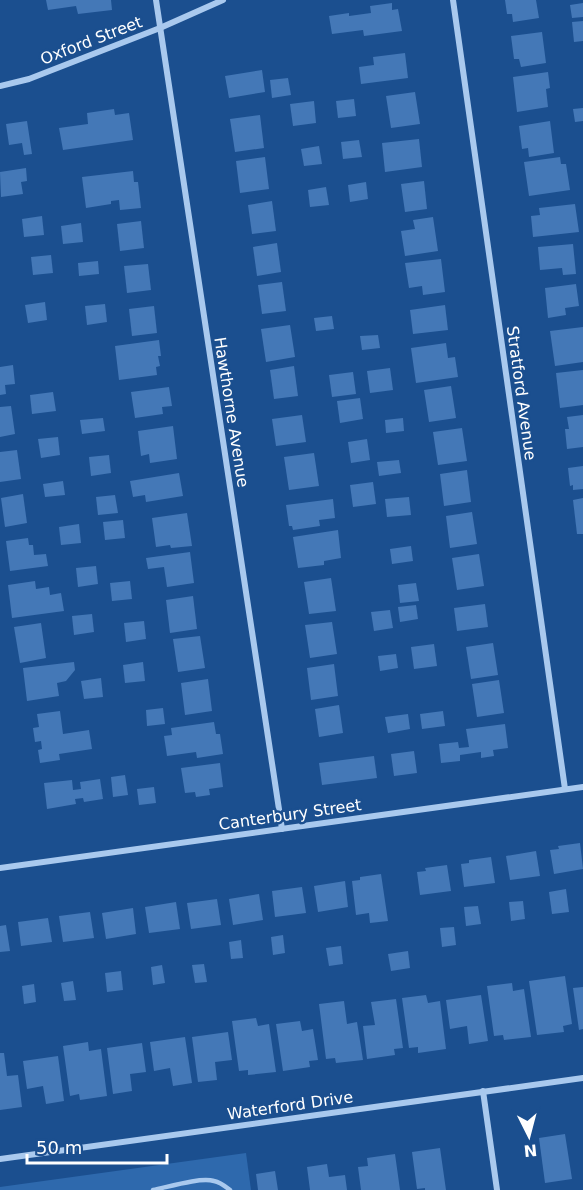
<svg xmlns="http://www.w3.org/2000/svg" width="583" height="1190" font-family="'DejaVu Sans',sans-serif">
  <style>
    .green { fill: #2e69ad }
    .building { fill: #4478b7 }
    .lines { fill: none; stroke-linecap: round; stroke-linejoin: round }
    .service { stroke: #a9c9ee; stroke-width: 4.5 }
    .minor { stroke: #a9c9ee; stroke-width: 6 }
    .labels { text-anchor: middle; stroke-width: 5; stroke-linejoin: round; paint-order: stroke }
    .street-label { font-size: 16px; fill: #fff; stroke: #1b4f8f }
  </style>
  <rect width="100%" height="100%" fill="#1b4f8f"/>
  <!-- green -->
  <polygon class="green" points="246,1153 251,1190 0,1190 0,1187"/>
  <!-- building -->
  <g class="building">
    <polygon points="46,0 111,0 112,10 78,14 76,6 48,10"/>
    <polygon points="505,0 536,0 539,18 513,22 512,14 507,14"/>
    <polygon points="392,3 392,10 398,9 402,31 364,36 363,30 332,34 329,16 349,13 349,16 371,13 370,6"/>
    <polygon points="583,3 583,17 572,18 570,5"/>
    <polygon points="583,21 583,41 574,42 572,22"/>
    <polygon points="542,32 546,63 521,67 519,59 514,59 511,36"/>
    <polygon points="405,53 408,78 361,84 359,67 374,65 373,57"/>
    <polygon points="262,70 265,92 229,98 225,76"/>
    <polygon points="548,72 550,88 546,89 548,107 517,112 513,77"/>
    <polygon points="288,78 291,95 272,98 270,80"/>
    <polygon points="415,92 420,124 391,128 386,96"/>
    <polygon points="354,99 356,116 338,118 336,101"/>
    <polygon points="314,101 316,123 293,126 290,104"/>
    <polygon points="583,108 583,121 575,122 573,109"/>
    <polygon points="114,109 115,115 129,113 133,140 63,150 59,128 88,124 87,113"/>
    <polygon points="260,115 264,148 235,152 230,119"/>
    <polygon points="27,121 32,154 24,155 22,143 9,145 6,124"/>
    <polygon points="550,121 554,153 529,157 528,148 522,149 519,126"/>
    <polygon points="419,139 422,167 385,172 382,143"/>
    <polygon points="359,140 362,157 343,159 341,142"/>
    <polygon points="319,146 322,164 304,166 301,149"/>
    <polygon points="265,157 269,189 240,193 236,161"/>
    <polygon points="560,157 561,164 566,164 570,190 529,196 524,162"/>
    <polygon points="26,168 27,181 21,182 23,194 1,197 0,172"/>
    <polygon points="133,171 134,182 138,182 141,208 120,210 119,200 111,201 111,204 86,208 82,177"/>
    <polygon points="424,181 427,209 405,212 401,184"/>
    <polygon points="366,182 368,199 350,202 348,185"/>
    <polygon points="326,187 329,205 310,207 308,190"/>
    <polygon points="272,201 276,231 252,234 248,205"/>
    <polygon points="575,204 579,232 533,237 531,216 540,215 539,208"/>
    <polygon points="42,216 44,235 24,237 22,219"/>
    <polygon points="433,217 438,251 405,256 401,231 415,229 413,220"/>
    <polygon points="141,221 144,248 120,251 117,224"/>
    <polygon points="81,223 83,242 63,244 61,226"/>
    <polygon points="277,243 281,272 257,276 253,247"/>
    <polygon points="573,244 576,274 563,275 562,268 540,270 538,247"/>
    <polygon points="51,255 53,273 33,275 31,257"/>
    <polygon points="441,259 445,292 423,295 422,286 409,288 405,263"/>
    <polygon points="98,261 99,274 79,276 78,263"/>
    <polygon points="148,264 151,290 127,293 124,266"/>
    <polygon points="282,282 286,311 262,314 258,285"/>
    <polygon points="576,284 579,306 565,308 566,315 548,318 545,288"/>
    <polygon points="45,302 47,320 28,323 25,305"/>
    <polygon points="105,304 107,322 87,325 85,306"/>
    <polygon points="445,305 448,330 413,334 410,310"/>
    <polygon points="154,306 157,333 132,336 129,309"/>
    <polygon points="332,316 334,329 316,331 314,318"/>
    <polygon points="290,325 295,357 266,362 261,329"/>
    <polygon points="583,327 583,362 555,366 550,331"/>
    <polygon points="378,335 380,348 362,350 360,336"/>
    <polygon points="159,340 161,356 158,356 160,366 156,367 157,375 119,380 115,346"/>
    <polygon points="446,343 448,358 455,357 458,377 416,383 411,348"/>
    <polygon points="13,365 15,384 5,385 6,394 0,395 0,367"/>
    <polygon points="294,366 298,396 274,399 270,370"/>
    <polygon points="390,368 393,390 370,393 367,371"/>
    <polygon points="583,370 583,405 560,408 556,373"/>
    <polygon points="353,372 356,394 332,397 329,375"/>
    <polygon points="451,386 456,418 429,422 424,390"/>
    <polygon points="169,387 172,406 162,407 163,414 135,418 131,392"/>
    <polygon points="53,392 56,411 32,414 30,395"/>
    <polygon points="360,398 363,419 340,423 337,401"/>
    <polygon points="11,406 15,434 0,437 0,407"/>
    <polygon points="302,415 306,442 276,446 272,419"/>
    <polygon points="583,415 583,447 567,449 565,429 569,429 567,417"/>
    <polygon points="103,418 105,431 82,434 80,420"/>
    <polygon points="403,418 404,431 386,433 385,420"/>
    <polygon points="173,426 177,459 150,463 149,454 141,456 138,431"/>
    <polygon points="462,428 467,461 438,465 433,432"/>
    <polygon points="58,437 60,455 41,458 38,439"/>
    <polygon points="367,439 370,460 351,463 348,442"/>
    <polygon points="17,450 21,479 0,482 0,452"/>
    <polygon points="314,453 319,486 289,490 284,457"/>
    <polygon points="109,455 111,473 91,476 89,457"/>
    <polygon points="399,460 401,473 379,476 377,462"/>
    <polygon points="583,466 583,489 573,490 573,485 570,486 568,468"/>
    <polygon points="467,470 471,502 444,506 440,474"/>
    <polygon points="179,473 183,496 146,502 145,495 133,497 130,481"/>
    <polygon points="63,481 65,495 45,497 43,484"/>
    <polygon points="373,482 376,504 353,507 350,485"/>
    <polygon points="23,494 27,523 5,527 1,498"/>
    <polygon points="115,495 118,513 98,515 96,497"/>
    <polygon points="409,497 411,515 387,517 385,499"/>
    <polygon points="583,498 583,534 577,534 573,500"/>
    <polygon points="333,499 335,518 319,520 320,526 293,530 292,526 289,526 286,505"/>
    <polygon points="472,512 477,544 450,548 446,516"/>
    <polygon points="187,513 192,546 171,548 170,545 156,547 152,518"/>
    <polygon points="123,520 125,538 105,540 103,522"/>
    <polygon points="79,524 81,543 61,545 59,527"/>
    <polygon points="338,530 341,558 324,561 324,565 298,568 293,537"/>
    <polygon points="28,538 29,545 33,545 34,555 46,554 48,566 10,571 6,541"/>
    <polygon points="411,546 413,561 392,564 390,549"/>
    <polygon points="190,552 194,583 167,587 164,567 148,569 146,558"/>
    <polygon points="479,554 484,586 457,590 452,558"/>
    <polygon points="96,566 98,584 78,587 76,568"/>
    <polygon points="331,578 336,611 309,614 304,582"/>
    <polygon points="35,581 36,589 49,587 50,595 61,593 64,611 12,618 8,585"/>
    <polygon points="130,581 132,599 112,601 110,583"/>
    <polygon points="416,583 419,601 400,603 398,585"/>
    <polygon points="193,596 197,629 170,633 166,600"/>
    <polygon points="485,604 488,627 457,631 454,608"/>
    <polygon points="416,605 418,619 400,622 398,607"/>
    <polygon points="390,610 393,628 374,631 371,612"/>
    <polygon points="92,614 94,632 74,635 72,616"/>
    <polygon points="144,621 146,639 126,642 124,623"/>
    <polygon points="332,622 337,654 310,658 305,625"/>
    <polygon points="41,623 46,658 20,663 14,627"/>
    <polygon points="200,636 205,668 178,672 173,639"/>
    <polygon points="493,643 498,675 471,679 466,647"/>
    <polygon points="434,644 437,666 414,669 411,647"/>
    <polygon points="396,654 398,668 380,671 378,656"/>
    <polygon points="74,662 75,670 66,681 57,683 59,696 27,701 23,668"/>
    <polygon points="143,662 145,681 125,683 123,665"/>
    <polygon points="334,664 338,696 311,700 307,668"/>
    <polygon points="101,678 103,697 84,699 81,681"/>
    <polygon points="208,679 212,711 185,715 181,683"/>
    <polygon points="499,680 504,713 477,717 472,684"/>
    <polygon points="339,705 343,733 319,737 315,709"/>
    <polygon points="163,708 165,724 147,726 146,710"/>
    <polygon points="60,711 63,734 89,730 92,749 59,754 60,760 40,763 38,750 42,749 41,741 35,742 33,728 39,727 37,714"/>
    <polygon points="443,711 445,726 422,729 420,714"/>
    <polygon points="408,714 410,729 388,733 385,717"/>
    <polygon points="214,722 216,734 220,734 223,754 197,758 196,752 167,756 164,736 172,735 171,728"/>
    <polygon points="505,724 508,748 493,750 494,756 481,758 481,752 460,755 460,761 441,763 439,744 458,742 459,748 469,747 466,729"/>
    <polygon points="414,751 417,773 394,776 391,754"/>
    <polygon points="374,756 377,778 322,785 319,763"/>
    <polygon points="220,763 223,787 209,789 210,795 196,797 195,792 185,793 181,768"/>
    <polygon points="125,775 128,795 113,797 111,777"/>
    <polygon points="100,779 103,799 84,802 83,798 75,799 76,804 47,809 44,783 72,780 73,790 81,789 80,782"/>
    <polygon points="154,787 156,803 139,805 137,789"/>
    <polygon points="580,843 583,869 554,874 550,850 559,849 558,846"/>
    <polygon points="536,851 540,876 510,880 506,856"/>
    <polygon points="491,857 495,883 464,887 461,864 469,863 469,860"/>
    <polygon points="447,865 451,891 420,895 417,872 426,871 425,868"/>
    <polygon points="381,874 388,921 370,923 369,913 356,915 352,881 360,880 360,877"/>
    <polygon points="345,881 348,907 318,912 314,886"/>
    <polygon points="302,887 306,913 275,917 272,891"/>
    <polygon points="566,889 569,912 552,914 549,892"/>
    <polygon points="259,894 263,920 233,925 229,899"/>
    <polygon points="217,899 221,925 191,929 187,903"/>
    <polygon points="523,901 525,919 511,921 509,902"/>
    <polygon points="176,902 180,929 149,933 145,907"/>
    <polygon points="478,906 481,924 466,926 464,907"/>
    <polygon points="133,908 136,934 106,939 102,913"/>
    <polygon points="90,912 94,938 63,942 59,916"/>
    <polygon points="48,918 52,942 21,946 18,922"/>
    <polygon points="6,925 10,951 0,952 0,926"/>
    <polygon points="454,927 456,945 442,947 440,928"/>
    <polygon points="283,935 285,953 273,955 271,937"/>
    <polygon points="241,940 243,958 231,959 229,942"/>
    <polygon points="341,946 343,964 329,966 326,948"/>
    <polygon points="408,951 410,968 391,971 388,954"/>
    <polygon points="204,964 207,982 195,983 192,965"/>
    <polygon points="162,965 165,983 153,985 151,967"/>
    <polygon points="121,971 123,990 107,992 105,973"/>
    <polygon points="565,976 572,1024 563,1026 564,1032 537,1035 529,981"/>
    <polygon points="73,981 76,1000 64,1001 61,983"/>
    <polygon points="512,983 513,991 524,989 531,1037 504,1040 503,1035 494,1036 487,986"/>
    <polygon points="34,984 36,1002 24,1004 22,986"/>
    <polygon points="583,987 583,1029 579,1030 573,988"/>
    <polygon points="426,995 428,1003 440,1001 446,1049 418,1053 418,1047 409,1048 402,998"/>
    <polygon points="481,995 488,1041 469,1044 467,1026 450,1029 446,1000"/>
    <polygon points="396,999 403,1048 394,1049 395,1055 367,1059 363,1026 375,1025 371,1002"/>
    <polygon points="344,1001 347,1024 357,1022 363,1060 336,1063 335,1058 326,1059 319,1004"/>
    <polygon points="256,1018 258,1026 269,1024 276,1072 248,1075 248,1070 239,1071 232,1021"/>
    <polygon points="300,1021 302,1031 313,1029 318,1060 309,1061 310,1067 283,1071 276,1024"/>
    <polygon points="228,1032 232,1060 215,1062 217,1080 198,1082 192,1037"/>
    <polygon points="185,1037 192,1083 173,1086 170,1068 154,1071 150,1042"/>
    <polygon points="88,1042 89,1051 101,1049 107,1096 80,1100 79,1094 70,1096 63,1046"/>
    <polygon points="142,1043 146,1072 130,1074 132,1091 113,1094 107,1048"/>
    <polygon points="0,1053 4,1053 7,1076 18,1075 22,1107 0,1110"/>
    <polygon points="58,1056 64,1101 46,1104 43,1086 27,1089 23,1061"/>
    <polygon points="565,1134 572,1179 545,1183 539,1138"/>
    <polygon points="440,1148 446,1190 425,1190 425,1188 417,1189 412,1152"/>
    <polygon points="395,1154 400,1190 361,1190 358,1167 368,1166 367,1158"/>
    <polygon points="327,1164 329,1177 345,1175 347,1190 310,1190 307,1167"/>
    <polygon points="275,1171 278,1190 258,1190 256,1174"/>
  </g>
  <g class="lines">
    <!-- service -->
    <path class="service" d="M153,1190C168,1187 200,1177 214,1181C220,1182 225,1186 230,1190"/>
    <!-- minor -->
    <g class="minor">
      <polyline points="156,0 282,829"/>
      <polyline points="453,0 565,789"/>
      <polyline points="0,86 29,79 160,28 223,0"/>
      <polyline points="0,868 583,787"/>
      <polyline points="483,1091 497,1190"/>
      <polyline points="0,1159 583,1078"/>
    </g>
  </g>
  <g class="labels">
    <!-- street labels -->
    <g class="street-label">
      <text transform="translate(91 40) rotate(-21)" y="6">Oxford Street</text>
      <text transform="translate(522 393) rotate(82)" y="6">Stratford Avenue</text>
      <text transform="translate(232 412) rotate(81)" y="6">Hawthorne Avenue</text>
      <text transform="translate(290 814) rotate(-8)" y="6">Canterbury Street</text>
      <text transform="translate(290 1105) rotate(-8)" y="6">Waterford Drive</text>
    </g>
  </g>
  <!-- north arrow -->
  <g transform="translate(529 1136) rotate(174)" stroke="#1b4f8f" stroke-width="4.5" paint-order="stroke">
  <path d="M0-4.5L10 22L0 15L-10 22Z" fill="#ffffff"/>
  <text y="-9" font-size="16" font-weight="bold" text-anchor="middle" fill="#ffffff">N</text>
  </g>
  <!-- scale -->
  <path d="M27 1154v9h140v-9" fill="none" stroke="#ffffff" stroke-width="3"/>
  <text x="36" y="1154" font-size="18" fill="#ffffff" stroke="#1b4f8f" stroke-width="4.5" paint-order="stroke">50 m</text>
</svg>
